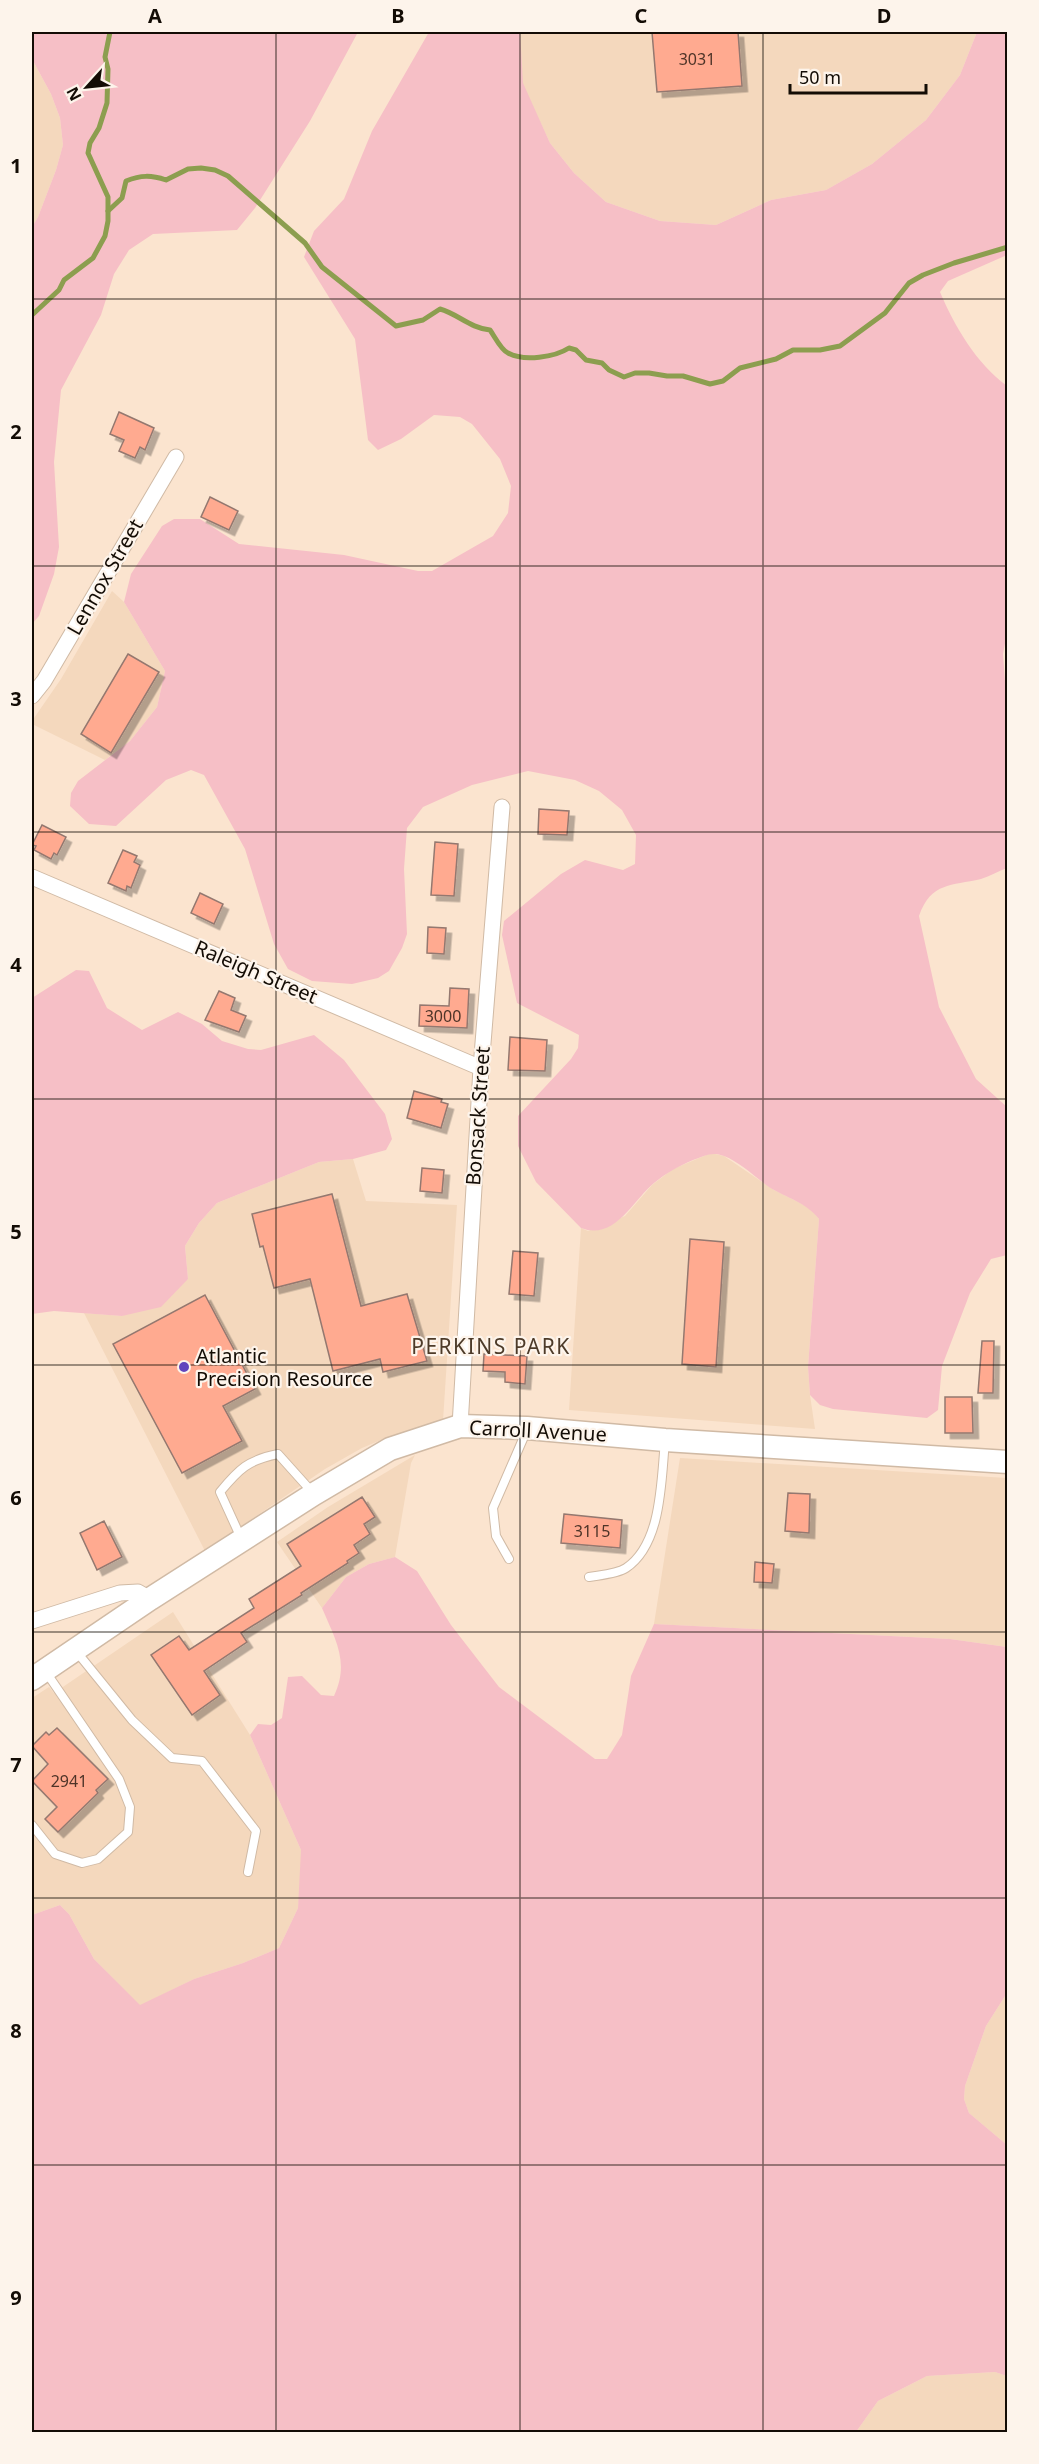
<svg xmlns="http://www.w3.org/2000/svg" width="1039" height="2464" font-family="'Noto Sans',sans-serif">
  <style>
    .built { fill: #f4d8bd }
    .green { fill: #f6bfc6 }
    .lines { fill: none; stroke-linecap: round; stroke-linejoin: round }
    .stream { stroke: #8c9e4f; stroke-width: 5 }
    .building { fill: #ffaa90; stroke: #94786f; stroke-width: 1.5; filter: url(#shadow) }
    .lane-casing { stroke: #d0baa5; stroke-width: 10 }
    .street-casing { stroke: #d0baa5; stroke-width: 17 }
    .secondary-casing { stroke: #d0baa5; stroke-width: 25 }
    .lane { stroke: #fff; stroke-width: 8 }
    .street { stroke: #fff; stroke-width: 15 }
    .secondary { stroke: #fff; stroke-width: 22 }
    .grid { fill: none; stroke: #130c05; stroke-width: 1.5; stroke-opacity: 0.55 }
    .poi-dot { fill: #6145bd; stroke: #fdf4eb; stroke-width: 2 }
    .labels { text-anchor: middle; stroke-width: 4.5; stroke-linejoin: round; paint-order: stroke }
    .number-label { font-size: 16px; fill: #4e3428 }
    .street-label { font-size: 20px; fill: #130c05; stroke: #fdf4eb }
    .poi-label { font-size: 20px; fill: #130c05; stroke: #fdf4eb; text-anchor: start }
    .neighbourhood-label { font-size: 21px; letter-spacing: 1.5px; fill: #4d3b29; stroke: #fdf4eb }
    .neatline { fill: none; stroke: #130c05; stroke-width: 2 }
    .grid-label { font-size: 20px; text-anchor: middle; font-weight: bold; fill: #130c05 }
  </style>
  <defs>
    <filter id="shadow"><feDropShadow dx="5.5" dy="5.5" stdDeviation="0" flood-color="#0004"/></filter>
  </defs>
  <rect width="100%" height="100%" fill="#fbe4cf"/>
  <!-- built -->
  <g class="built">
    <polygon points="520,32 977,32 960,75 926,120 872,164 826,190 771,200 716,225 660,221 606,202 574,173 550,143 522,83"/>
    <polygon points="32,59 51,94 60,118 63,145 56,170 38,217 32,227"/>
    <polygon points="112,591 124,602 165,671 157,707 130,741 105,760 32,724 32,721 61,679"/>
    <polygon points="711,1153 724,1156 774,1190 810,1208 819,1219 808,1367 810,1395 815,1429 569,1410 581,1228 588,1231 625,1216 652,1185 673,1169"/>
    <polygon points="353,1159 366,1201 457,1205 443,1421 388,1437 362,1448 325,1469 205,1551 84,1313 122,1316 188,1279 185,1246 199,1223 217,1203 319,1162"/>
    <polygon points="415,1455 411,1463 395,1557 369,1564 346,1577 322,1608 277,1542 328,1507"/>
    <polygon points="680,1458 1007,1478 1007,1647 950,1639 654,1624"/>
    <polygon points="173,1612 250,1735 301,1850 301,1879 298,1908 279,1948 243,1963 194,1979 140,2006 94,1959 69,1914 60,1905 32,1915 32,1698 49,1687 54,1693"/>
    <polygon points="1007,1993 1007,2145 969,2113 964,2099 965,2086 986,2026"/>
    <polygon points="995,2372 1007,2376 1007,2432 856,2432 878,2401 927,2376"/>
  </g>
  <!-- green -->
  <g class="green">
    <polygon points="32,32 358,32 310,121 255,208 237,230 153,234 129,250 114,274 101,315 61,390 54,462 59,547 54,574 39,616 32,624 32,227 38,217 56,170 63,145 60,118 51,94 32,59"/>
    <path d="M429,32H520L523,83L550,143L574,173L606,202L660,221L716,225L771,200L826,190L872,164L926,120L960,75L977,32H1007V255L948,281L940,292C955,327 976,363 1007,386L1008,628L1003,654L1008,722L1007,868C999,871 990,876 981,879C951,886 931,882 919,916L939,1007L976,1079L1007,1107V1255L991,1259L970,1293L942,1366L938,1410L927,1418L833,1409L820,1405L810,1395L808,1367L819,1219C806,1202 786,1198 769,1187C755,1177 740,1162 724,1156C712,1151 704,1156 693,1160C679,1166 666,1173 654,1183C633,1200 615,1241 581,1228L536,1182L518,1146V1116L571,1059L578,1048L579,1035L517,1003L502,935L504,921L561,874L585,860L623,870L635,864L636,835L622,810L599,791L575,780L528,771L472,785L423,807L407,828L404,869L407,934L402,948L389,971L378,978L352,984L312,981L288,969L274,944L245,849L204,775L191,770L166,780L116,826L89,824L70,806L71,793L78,781L130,741L157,707L165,671L124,602L131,574L162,526L174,519H200L239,544L344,555L418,571H432L493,536L508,513L511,486L500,459L472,424L460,417L434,415L401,439L378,450L368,440L355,339L304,257L314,231L344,199L372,131Z"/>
    <polygon points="76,970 89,971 107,1008 142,1030 178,1012 202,1024 222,1041 248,1049 261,1050 314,1035 344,1060 385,1114 392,1139 386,1150 353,1159 319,1162 217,1203 199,1223 185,1246 188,1279 161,1307 122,1316 54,1311 32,1314 32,998"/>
    <path d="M395,1557L417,1571L451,1625L499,1687L595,1759H607L622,1735L631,1676L654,1624L950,1639L1007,1647V1993L986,2026L965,2086L964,2099L969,2113L1007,2145V2376L995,2372L927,2376L878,2401L856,2432H32V1915L60,1905L69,1914L94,1959L140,2005L194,1979L243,1963L279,1948L298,1908L301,1850L250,1735L258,1724L271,1725L282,1718L288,1677L302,1676L321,1695L334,1696C350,1662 335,1639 322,1608L346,1577L369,1564Z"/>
  </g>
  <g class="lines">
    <!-- stream -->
    <g class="stream">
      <path d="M108,211L122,198L126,181C141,175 151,175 166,180L188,169L201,168L215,170L228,176L305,243L322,267L396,326L423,320L440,309C458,314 470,328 490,330C495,337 501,350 508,353C524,362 555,357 569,348L576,350L586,360L602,363L609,370L624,377L635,373H649L667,376H683L710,384L723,381L740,368L776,359L793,350H820L840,346L885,313L909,283L923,275L954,263L1008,247"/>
      <polyline points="32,315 59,290 64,280 93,258 105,236 108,221 108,197 88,153 90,143 99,128 107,103 108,69 105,57 110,32"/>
    </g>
  </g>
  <!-- building -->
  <g class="building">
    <polygon points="652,32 738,32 742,86 657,92"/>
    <polygon points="119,412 154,428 145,450 140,447 135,458 119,451 124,440 110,434"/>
    <polygon points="210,497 238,511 229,530 201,517"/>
    <polygon points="128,654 159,672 111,753 81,734"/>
    <polygon points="539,809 569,811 567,835 538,834"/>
    <polygon points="42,825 66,837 57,855 54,853 51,859 34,850 36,846 32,845"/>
    <polygon points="435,842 458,844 454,896 431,895"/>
    <polygon points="123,850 137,856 134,862 140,865 131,888 127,886 126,891 108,883"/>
    <polygon points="200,893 223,904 214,924 191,913"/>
    <polygon points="428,927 446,928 444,954 427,953"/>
    <polygon points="450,988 469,989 467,1028 419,1026 420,1005 449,1006"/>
    <polygon points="219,991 235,998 231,1010 246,1016 239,1032 205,1020"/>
    <polygon points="510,1037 547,1040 545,1071 508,1070"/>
    <polygon points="414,1091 442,1099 441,1102 448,1104 441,1128 407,1118"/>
    <polygon points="422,1168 444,1170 442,1193 420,1191"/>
    <polygon points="332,1194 361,1306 407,1294 427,1361 383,1372 380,1359 333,1371 310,1279 274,1288 263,1246 260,1247 252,1214"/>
    <polygon points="690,1239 724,1242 716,1367 682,1364"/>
    <polygon points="513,1251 538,1253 534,1296 509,1294"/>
    <polygon points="205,1295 255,1389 223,1406 242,1441 182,1473 113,1344"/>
    <polygon points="982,1341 994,1341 993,1393 978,1393"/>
    <polygon points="484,1354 527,1356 525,1384 505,1382 505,1372 483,1371"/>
    <polygon points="945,1397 972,1397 973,1433 945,1433"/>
    <polygon points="788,1493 810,1494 809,1533 785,1531"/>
    <polygon points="362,1497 375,1517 364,1524 370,1534 354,1545 359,1553 347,1561 348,1563 301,1593 302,1595 241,1633 247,1642 204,1671 220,1695 192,1715 151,1655 179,1636 189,1650 254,1608 249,1599 301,1566 287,1544"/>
    <polygon points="564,1514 622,1520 620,1548 561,1543"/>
    <polygon points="104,1521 122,1557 97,1570 80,1533"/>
    <polygon points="755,1562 774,1564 772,1583 754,1582"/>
    <polygon points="57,1728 108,1779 96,1790 98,1793 58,1832 45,1819 57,1807 32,1781 48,1764 32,1746 46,1732 49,1735"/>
  </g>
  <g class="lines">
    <defs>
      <g id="lane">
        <path d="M241,1538L220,1492C239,1469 248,1460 278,1454L313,1493"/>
        <polyline points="509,1559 496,1536 493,1508 526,1432"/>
        <path d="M589,1577C600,1575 617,1574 626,1568C662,1544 661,1481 665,1441"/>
        <polyline points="76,1651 132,1720 172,1758 202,1761 256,1831 248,1872"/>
        <polyline points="32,1825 55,1854 82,1863 98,1859 128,1832 130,1807 119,1779 46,1672"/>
      </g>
      <g id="street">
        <polyline points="32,696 44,681 176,457"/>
        <polyline points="32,877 481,1068"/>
        <polyline points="460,1426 481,1068 502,807"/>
        <polyline points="32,1621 120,1593 138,1592 150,1599"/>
      </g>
      <polyline id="secondary" points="32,1679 150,1599 314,1494 390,1449 460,1426 527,1428 665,1440 1008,1462"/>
    </defs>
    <!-- lane casing -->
    <use href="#lane" class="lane-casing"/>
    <!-- street casing -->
    <use href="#street" class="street-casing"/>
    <!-- secondary casing -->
    <use href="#secondary" class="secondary-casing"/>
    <!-- lane -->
    <use href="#lane" class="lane"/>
    <!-- street -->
    <use href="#street" class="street"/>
    <!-- secondary -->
    <use href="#secondary" class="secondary"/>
  </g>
  <!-- grid -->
  <path class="grid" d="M276,32V2432M520,32V2432M763,32V2432M32,299H1008M32,566H1008M32,832H1008M32,1099H1008M32,1365H1008M32,1632H1008M32,1898H1008M32,2165H1008"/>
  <!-- markers -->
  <circle class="poi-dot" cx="184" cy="1367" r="6"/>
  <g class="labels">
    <!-- number labels -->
    <g class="number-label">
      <text x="697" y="65">3031</text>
      <text x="443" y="1022">3000</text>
      <text x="592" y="1537">3115</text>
      <text x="69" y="1787">2941</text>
    </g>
    <!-- street labels -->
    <g class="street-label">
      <text transform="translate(105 577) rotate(-60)" y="7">Lennox Street</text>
      <text transform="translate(256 972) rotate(23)" y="7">Raleigh Street</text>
      <text transform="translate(478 1116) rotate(-86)" y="7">Bonsack Street</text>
      <text transform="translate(538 1431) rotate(3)" y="7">Carroll Avenue</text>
    </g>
    <!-- poi labels -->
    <g class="poi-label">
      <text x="196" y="1363">Atlantic<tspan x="196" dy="23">Precision Resource</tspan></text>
    </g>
    <!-- neighbourhood labels -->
    <g class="neighbourhood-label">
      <text x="491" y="1354">PERKINS PARK</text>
    </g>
  </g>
  <!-- border -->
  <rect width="1039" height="2464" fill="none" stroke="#fdf4eb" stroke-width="66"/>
  <!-- north arrow -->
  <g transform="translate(87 87) rotate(243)" stroke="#fdf4eb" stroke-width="4.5" paint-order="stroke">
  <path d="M0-4.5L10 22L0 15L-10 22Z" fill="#130c05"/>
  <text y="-9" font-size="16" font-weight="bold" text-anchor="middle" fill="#130c05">N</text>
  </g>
  <!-- scale -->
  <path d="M790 84v9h136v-9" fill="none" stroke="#130c05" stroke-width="3"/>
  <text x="799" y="84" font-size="18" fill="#130c05" stroke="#fdf4eb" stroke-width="4.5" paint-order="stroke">50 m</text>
  <rect x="33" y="33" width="973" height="2398" class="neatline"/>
  <g class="grid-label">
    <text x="155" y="23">A</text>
    <text x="398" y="23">B</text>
    <text x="641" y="23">C</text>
    <text x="884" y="23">D</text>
    <text x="16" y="173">1</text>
    <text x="16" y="439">2</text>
    <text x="16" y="706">3</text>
    <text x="16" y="972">4</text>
    <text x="16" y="1239">5</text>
    <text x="16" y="1505">6</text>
    <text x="16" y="1772">7</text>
    <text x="16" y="2038">8</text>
    <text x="16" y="2305">9</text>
  </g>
</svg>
